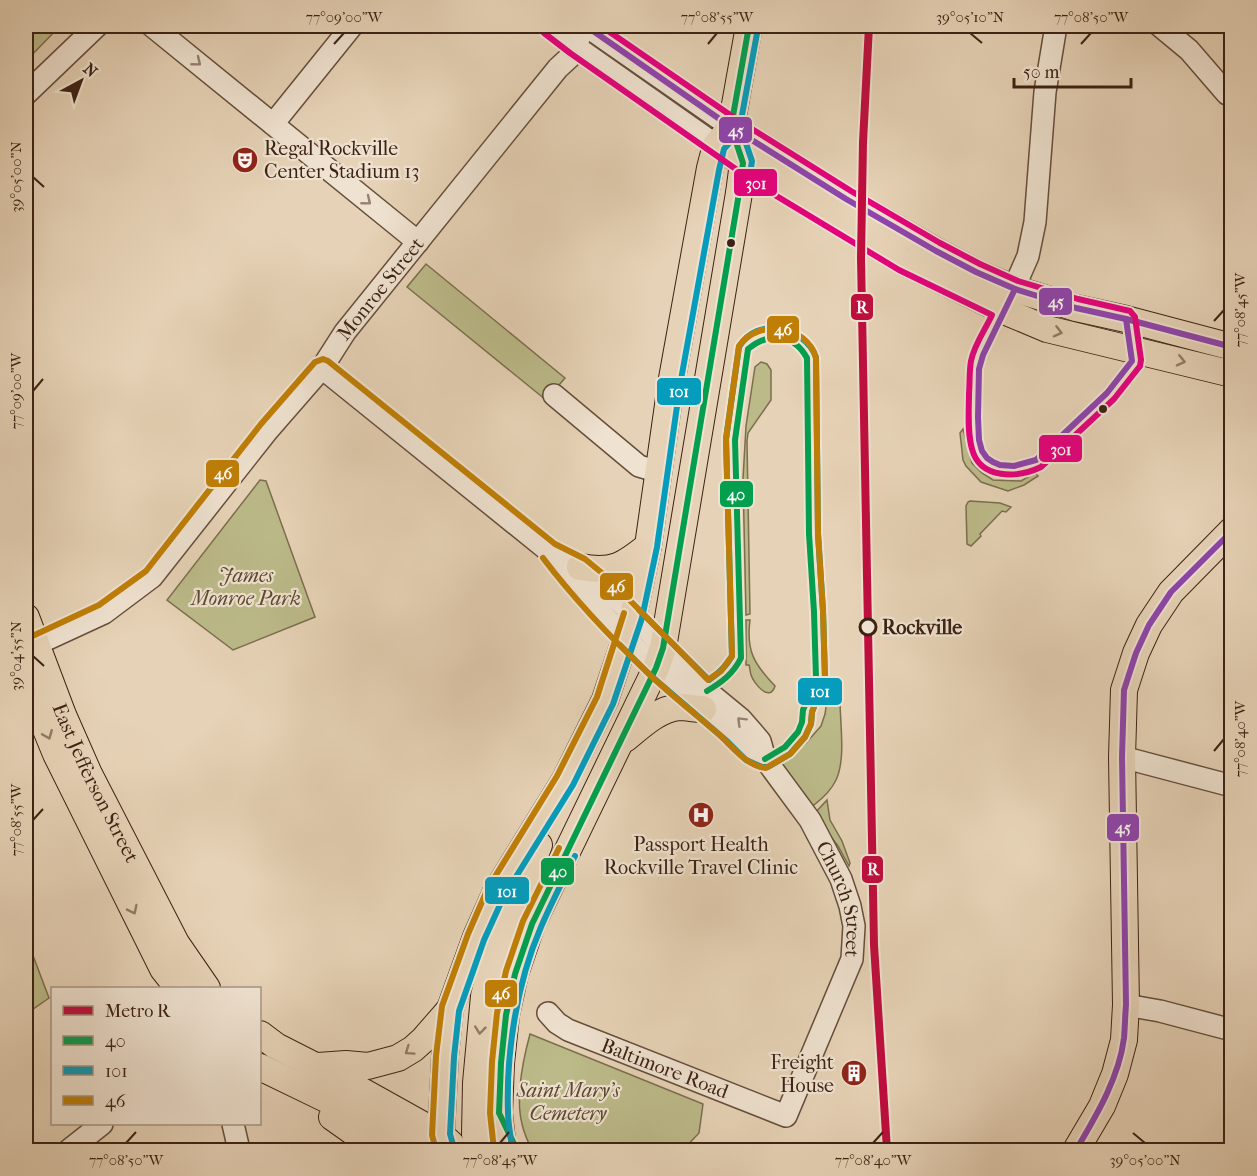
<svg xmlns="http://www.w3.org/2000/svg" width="1257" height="1176" font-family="'IM FELL French Canon',serif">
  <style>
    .green { fill: #bcba89; stroke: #7c6e4e; stroke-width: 1.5 }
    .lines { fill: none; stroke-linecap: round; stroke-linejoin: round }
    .minor-casing { stroke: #664e3c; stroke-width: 24 }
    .major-casing { stroke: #3c2214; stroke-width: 28 }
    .minor { stroke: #efe2d0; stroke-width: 21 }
    .major { stroke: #e6d2b6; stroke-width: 26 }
    .bus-1-casing { stroke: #efe2d0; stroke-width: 10 }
    .bus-2-casing { stroke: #efe2d0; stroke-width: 10 }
    .bus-3-casing { stroke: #efe2d0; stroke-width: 10 }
    .bus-4-casing { stroke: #efe2d0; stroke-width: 10 }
    .bus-5-casing { stroke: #efe2d0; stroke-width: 10 }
    .bus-1 { stroke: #039f4e; stroke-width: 6 }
    .bus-2 { stroke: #069cbb; stroke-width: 6 }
    .bus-3 { stroke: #bf7e06; stroke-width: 6 }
    .bus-4 { stroke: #8e44ad; stroke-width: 6 }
    .bus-5 { stroke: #e5007d; stroke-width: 6 }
    .metro-1-casing { stroke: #efe2d0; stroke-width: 12 }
    .metro-1 { stroke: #bf0d3e; stroke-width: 8 }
    .oneway { stroke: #968272 }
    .oneway2 { stroke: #917a65 }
    .ticks { fill: none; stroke: #3c2214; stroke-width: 2 }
    .bus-dot { fill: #3c2214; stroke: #efe2d0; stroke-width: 2 }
    .stop-dot { fill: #efe2d0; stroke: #3c2214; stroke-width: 3 }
    .labels { text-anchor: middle; stroke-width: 4.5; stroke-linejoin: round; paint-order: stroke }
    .poi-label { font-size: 20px; fill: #3c2214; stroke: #efe2d0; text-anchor: start }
    .street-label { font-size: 20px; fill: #3c2214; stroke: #efe2d0 }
    .park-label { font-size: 20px; font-style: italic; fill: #5c4831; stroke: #efe2d0 }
    .stop-label { font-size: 20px; font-weight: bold; fill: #3c2214; stroke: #efe2d0; text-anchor: start }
    .line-badge { stroke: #efe2d0; stroke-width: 2 }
    .badge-label { font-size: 16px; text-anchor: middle; font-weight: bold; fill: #fff }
    .neatline { fill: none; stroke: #3c2214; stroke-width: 2 }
    .ticks-label { font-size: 15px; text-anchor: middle; fill: #3c2214 }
  </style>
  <rect width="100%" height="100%" fill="#e6d2b6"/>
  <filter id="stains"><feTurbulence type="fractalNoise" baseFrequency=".00333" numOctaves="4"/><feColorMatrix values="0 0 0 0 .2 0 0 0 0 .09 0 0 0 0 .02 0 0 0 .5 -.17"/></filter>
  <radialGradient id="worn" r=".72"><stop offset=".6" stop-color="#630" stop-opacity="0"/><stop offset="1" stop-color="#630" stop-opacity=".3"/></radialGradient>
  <!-- green -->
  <g class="green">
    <polygon points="26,26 60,26 26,61"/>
    <polygon points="426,264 565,378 546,400 407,287"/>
    <polygon points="761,362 767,364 771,370 771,400 748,433 747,441 750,614 746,615 743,479 746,426 755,367"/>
    <polygon points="963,429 972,463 982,473 993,480 1021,481 1028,477 1034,471 1038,476 1024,485 1008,491 981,482 966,466 963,460 960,433"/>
    <polygon points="260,480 266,481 315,617 233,650 167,600"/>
    <polygon points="970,501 1000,503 1011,507 1006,512 1002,511 980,534 981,536 971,546 967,544 966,506 968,502"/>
    <path d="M746,620H750C746,651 754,664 775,686C770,703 754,684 751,675C750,672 750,668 749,665H746Z"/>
    <path d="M827,700H840C840,724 846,759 836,780C831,791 823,798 814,805L811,806L779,766L796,750L806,743L821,726L825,714Z"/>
    <polygon points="827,800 830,820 842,841 850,863 849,866 838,846 819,821 816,812"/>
    <polygon points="26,937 49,998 26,1014"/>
    <path d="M530,1034L703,1104L699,1133L683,1150H532C528,1142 524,1133 522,1124C515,1097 523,1060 530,1034Z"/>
  </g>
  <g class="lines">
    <defs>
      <g id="minor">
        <polyline points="152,26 418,242"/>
        <polyline points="550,26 575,46 716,145"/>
        <polyline points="586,26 731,127"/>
        <polyline points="1160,26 1189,50 1227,94"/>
        <polyline points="26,94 97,26"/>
        <polyline points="273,124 352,26"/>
        <polyline points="1007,304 1028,256 1035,222 1045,92 1056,26"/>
        <path id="s1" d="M322,368L550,552L580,567L602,585L622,604L684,669L707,691L741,719L760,741L765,759L810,820L841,879L850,906L854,926L852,959L786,1116L568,1030L557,1023L548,1013"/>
        <polyline points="554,395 639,466 659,472"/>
        <polyline points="554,557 572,581 626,639 656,668 734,735 750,752 765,759"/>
        <path id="s2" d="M26,649L104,613L152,577L268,430L322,368L345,332L558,68L570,57L585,26"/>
        <polyline points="1122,757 1232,786"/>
        <polyline points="1126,1005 1160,1011 1232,1030"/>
        <polyline points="233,1124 239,1150"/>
        <polyline points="69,1150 102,1124"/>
      </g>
      <g id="major">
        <polyline points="731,127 846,199 936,251 979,274 1015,289 1076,308 1126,319 1232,347"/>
        <polyline points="731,155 805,202 904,262 1004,311 1047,329 1232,374"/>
        <path d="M580,567C613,573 623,566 648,546"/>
        <path id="s3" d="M26,617L63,715L89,774L176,943L207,988"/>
        <polyline points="26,681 56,754 163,969 178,988"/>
        <path d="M625,739C640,727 658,709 679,707C687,707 695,709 703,709"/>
        <polyline points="260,1034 276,1046 337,1077 441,1135 451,1144"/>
        <polyline points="318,1066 346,1064 368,1066 398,1058 413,1049 423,1040 450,1009"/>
        <polyline points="260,1067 330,1101 412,1144 421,1150"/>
        <polyline points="332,1117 356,1134 377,1150"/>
        <polyline points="445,1150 441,1135 445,1056 450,1009 476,937 496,892 565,780 605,700 633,616 648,546 671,384 710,168 716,145 731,127"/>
        <polyline points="478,1150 475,1134 476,1083 484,996 492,963 539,845"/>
        <polyline points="503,1150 499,1113 501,1063 506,1015 515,974 532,924 656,668 663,648 739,193 743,163 731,127 749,26"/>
        <polyline points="1076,1150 1102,1106 1115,1074 1124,1040 1126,1005 1122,757 1124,690 1136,653 1149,625 1171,592 1232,530"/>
      </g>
    </defs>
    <!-- minor casing -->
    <use href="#minor" class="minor-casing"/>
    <!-- major casing -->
    <use href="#major" class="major-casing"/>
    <!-- minor -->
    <use href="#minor" class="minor"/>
    <!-- major -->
    <use href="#major" class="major"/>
    <defs>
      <g id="bus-1">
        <path d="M707,691C722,682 733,674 741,658L735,440L748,349C769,332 793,333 807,358L809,534L814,612L816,678L803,710L802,722L798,732L785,747L765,759"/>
        <polyline points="517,1150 499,1113 501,1063 506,1015 515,974 532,924 656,668 663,648 739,193 743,163 731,127 749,26"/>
      </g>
      <g id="bus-2">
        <polyline points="750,174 752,161 740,126 758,28"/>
        <path d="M620,645L650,675L728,742L746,760L762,767H768L790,754L805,737L811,724L812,712L825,679L823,611L818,534L816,357C804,326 757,316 739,347L726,439L732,656C726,667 719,673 709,680L639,610"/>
        <polyline points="454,1148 450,1134 454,1057 459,1011 484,940 504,896 573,785 613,704 642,618 657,547 680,385 719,170 724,149 738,133"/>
        <path d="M512,1149C511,1137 508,1124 508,1112C506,1052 517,982 541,927C551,903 564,879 575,856"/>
      </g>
      <g id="bus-3">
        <path d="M26,639L99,605L146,571L261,424L315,362L323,359L328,361L555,544L585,559L608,578L708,680L721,671L732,656L726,439L739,346C759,318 807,325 816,358L818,534L823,611L825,679L812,712L811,724L805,737L790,754L766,768C745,766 731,744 715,731C693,712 670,694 649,674C611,638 575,600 543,558"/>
        <polyline points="436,1150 432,1135 436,1056 442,1006 468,934 488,888 557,776 597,697 624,613"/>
        <polyline points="494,1150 490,1113 492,1062 497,1013 506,971 523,921 559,848"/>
      </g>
      <g id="bus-4">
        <polyline points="586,26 731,127 846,199 936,251 976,272 1015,289 1076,308 1126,319 1232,347"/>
        <polyline points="1015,289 983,355 979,369 978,417 979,440 982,451 987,458 993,462 1000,465 1014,466 1036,460 1107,393 1132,361 1126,319"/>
        <path d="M1076,1150C1096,1116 1119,1078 1124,1038C1125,1027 1125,1016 1126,1005L1122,757L1124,690L1136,653L1149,625L1171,592L1232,531"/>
      </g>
      <path id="bus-5" d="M544,33L570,53L760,186L899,270L992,315C985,330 974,345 971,361C969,372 970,383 969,393C969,411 967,431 972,449C980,480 1018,478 1041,467L1114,399L1140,366L1141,360L1135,317L1130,311L1078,299L1018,281L980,264L940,243L851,191L736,119L601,26"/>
    </defs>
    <!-- bus-1 casing -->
    <use href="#bus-1" class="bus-1-casing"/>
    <!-- bus-2 casing -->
    <use href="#bus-2" class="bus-2-casing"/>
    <!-- bus-3 casing -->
    <use href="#bus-3" class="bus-3-casing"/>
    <!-- bus-4 casing -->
    <use href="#bus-4" class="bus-4-casing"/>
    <!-- bus-5 casing -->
    <use href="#bus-5" class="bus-5-casing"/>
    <!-- bus-1 -->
    <use href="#bus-1" class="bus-1"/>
    <!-- bus-2 -->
    <use href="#bus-2" class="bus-2"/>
    <!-- bus-3 -->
    <use href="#bus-3" class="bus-3"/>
    <!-- bus-4 -->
    <use href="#bus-4" class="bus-4"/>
    <!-- bus-5 -->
    <use href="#bus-5" class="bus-5"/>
    <defs>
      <polyline id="metro-1" points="869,26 863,142 861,258 874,945 887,1150"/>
    </defs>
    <!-- metro-1 casing -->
    <use href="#metro-1" class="metro-1-casing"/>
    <!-- metro-1 -->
    <use href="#metro-1" class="metro-1"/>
  </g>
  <!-- one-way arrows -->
  <defs><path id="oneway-chevron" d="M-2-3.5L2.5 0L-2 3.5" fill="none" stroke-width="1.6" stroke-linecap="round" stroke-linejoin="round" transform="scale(1.5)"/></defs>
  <g class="oneway">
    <use href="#oneway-chevron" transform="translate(197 62) rotate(39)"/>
    <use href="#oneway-chevron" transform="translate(367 201) rotate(39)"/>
    <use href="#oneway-chevron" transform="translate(741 721) rotate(-135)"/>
  </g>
  <g class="oneway2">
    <use href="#oneway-chevron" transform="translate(1058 332) rotate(14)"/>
    <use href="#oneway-chevron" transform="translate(1181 361) rotate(13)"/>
    <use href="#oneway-chevron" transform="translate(48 735) rotate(68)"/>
    <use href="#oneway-chevron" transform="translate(133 910) rotate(64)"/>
    <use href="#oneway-chevron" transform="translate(480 1030) rotate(96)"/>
    <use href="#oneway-chevron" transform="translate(409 1051) rotate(145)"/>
  </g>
  <!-- ticks -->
  <path class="ticks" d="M970,33L982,43M334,44L344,33M708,44L717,33M1081,44L1091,33M33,177L44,187M1214,321L1224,310M33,391L43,379M33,656L44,666M1214,751L1224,739M33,820L43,809M1133,1133L1145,1143M126,1143L136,1132M500,1143L509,1132M873,1143L883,1132"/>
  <!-- icons -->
  <defs>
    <symbol id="theatre-disc" viewBox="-11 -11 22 22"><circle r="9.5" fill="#8f2418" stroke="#efe2d0"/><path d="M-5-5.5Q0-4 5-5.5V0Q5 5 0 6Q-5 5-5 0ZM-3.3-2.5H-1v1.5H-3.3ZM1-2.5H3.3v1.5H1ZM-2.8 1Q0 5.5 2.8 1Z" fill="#fff"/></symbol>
    <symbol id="hospital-disc" viewBox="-11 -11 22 22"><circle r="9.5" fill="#8f2418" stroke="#efe2d0"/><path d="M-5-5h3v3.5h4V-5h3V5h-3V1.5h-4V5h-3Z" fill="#fff"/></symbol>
    <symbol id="building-disc" viewBox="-11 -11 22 22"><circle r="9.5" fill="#8f2418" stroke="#efe2d0"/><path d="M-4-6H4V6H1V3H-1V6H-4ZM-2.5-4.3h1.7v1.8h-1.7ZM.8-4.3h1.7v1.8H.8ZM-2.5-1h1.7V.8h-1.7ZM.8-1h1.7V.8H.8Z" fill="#fff"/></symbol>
  </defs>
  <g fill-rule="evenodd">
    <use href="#theatre-disc" x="230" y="145" width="30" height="30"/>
    <use href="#hospital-disc" x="686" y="800" width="30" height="30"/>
    <use href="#building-disc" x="839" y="1058" width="30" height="30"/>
  </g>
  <!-- markers -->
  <g class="bus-dot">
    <circle cx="731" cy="243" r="5"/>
    <circle cx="1103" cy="409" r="5"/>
  </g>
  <circle class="stop-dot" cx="868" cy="627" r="8"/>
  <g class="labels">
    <!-- poi labels -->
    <g class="poi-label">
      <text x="264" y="155">Regal Rockville<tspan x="264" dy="23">Center Stadium 13</tspan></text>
      <text x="701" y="851" text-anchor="middle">Passport Health<tspan x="701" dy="23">Rockville Travel Clinic</tspan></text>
      <text x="834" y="1069" text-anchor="end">Freight<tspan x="834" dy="23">House</tspan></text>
    </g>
    <!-- street labels -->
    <g class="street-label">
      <text dy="7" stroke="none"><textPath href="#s2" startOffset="514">Monroe Street</textPath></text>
      <text dy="7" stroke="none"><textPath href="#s3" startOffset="180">East Jefferson Street</textPath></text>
      <text dy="7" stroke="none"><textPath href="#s1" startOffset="758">Church Street</textPath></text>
      <text transform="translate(665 1068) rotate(21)" y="7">Baltimore Road</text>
    </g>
    <!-- park labels -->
    <g class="park-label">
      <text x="246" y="582">James<tspan x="246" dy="23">Monroe Park</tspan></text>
      <text x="568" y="1097">Saint Mary's<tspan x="568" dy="23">Cemetery</tspan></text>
    </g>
    <!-- stop labels -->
    <g class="stop-label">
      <text x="882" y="634">Rockville</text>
    </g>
  </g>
  <g class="line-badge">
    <rect x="718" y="116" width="35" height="28" rx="6" fill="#8e44ad"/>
    <rect x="733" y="168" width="45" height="29" rx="6" fill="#e5007d"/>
    <rect x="1038" y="287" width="35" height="29" rx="6" fill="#8e44ad"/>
    <rect x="850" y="293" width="24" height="28" rx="6" fill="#bf0d3e"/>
    <rect x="766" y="315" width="34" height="29" rx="6" fill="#bf7e06"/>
    <rect x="656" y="377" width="46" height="29" rx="6" fill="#069cbb"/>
    <rect x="1038" y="434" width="45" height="29" rx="6" fill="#e5007d"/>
    <rect x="205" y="459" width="35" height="29" rx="6" fill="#bf7e06"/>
    <rect x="719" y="480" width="35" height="28" rx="6" fill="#039f4e"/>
    <rect x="599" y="572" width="35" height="29" rx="6" fill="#bf7e06"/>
    <rect x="797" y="677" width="46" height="29" rx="6" fill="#069cbb"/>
    <rect x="1106" y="813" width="34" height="29" rx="6" fill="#8e44ad"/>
    <rect x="861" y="855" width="23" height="29" rx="6" fill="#bf0d3e"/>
    <rect x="540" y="857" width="35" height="29" rx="6" fill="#039f4e"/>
    <rect x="484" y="876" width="46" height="29" rx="6" fill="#069cbb"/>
    <rect x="484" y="979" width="34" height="29" rx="6" fill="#bf7e06"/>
  </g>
  <g class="badge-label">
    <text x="736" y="136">45</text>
    <text x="756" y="189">301</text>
    <text x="1056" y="307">45</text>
    <text x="862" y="313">R</text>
    <text x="783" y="335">46</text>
    <text x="679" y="397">101</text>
    <text x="1061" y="455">301</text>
    <text x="223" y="479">46</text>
    <text x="736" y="500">40</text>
    <text x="616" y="592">46</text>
    <text x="820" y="697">101</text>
    <text x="1123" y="833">45</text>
    <text x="873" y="875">R</text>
    <text x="558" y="877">40</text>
    <text x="507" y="897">101</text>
    <text x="501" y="999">46</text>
  </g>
  <!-- margin -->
  <rect width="1257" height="1176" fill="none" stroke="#e6d2b6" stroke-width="66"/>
  <!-- legend -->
  <rect x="51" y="987" width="210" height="138" fill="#efe2d0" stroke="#a79585" stroke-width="1.5"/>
  <rect x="63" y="1006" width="30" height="9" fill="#bf0d3e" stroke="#a79585" stroke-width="1.5"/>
  <text x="105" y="1017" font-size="18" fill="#3c2214">Metro R</text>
  <rect x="63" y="1036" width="30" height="9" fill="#039f4e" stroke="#a79585" stroke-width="1.5"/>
  <text x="105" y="1047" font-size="18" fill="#3c2214">40</text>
  <rect x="63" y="1066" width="30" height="9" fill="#069cbb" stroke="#a79585" stroke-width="1.5"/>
  <text x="105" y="1077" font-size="18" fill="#3c2214">101</text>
  <rect x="63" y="1096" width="30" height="9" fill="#bf7e06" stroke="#a79585" stroke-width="1.5"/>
  <text x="105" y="1107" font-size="18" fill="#3c2214">46</text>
  <!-- north arrow -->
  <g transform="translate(81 81) rotate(41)" stroke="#efe2d0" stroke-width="4.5" paint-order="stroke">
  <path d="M0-4.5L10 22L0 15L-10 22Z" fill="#3c2214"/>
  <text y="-9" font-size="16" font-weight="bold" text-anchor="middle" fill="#3c2214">N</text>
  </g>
  <!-- scale -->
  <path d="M1014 78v9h117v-9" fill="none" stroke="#3c2214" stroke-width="3"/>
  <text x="1023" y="78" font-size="18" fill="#3c2214" stroke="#efe2d0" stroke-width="4.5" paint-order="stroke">50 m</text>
  <rect x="33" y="33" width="1191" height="1110" class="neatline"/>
  <g class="ticks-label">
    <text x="344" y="22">77°09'00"W</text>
    <text x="717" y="22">77°08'55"W</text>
    <text x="970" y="22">39°05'10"N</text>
    <text x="1091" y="22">77°08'50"W</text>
    <text transform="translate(16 177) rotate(-90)" y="5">39°05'00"N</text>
    <text transform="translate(1240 310) rotate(-90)" y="5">77°08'45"W</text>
    <text transform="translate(16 391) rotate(-90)" y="5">77°09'00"W</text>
    <text transform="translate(16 656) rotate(-90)" y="5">39°04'55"N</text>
    <text transform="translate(1240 739) rotate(-90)" y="5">77°08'40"W</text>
    <text transform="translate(16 820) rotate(-90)" y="5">77°08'55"W</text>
    <text x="126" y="1165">77°08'50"W</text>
    <text x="500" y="1165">77°08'45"W</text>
    <text x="873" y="1165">77°08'40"W</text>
    <text x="1145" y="1165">39°05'00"N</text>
  </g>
  <rect width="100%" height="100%" filter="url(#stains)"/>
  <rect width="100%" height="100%" fill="url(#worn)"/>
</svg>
